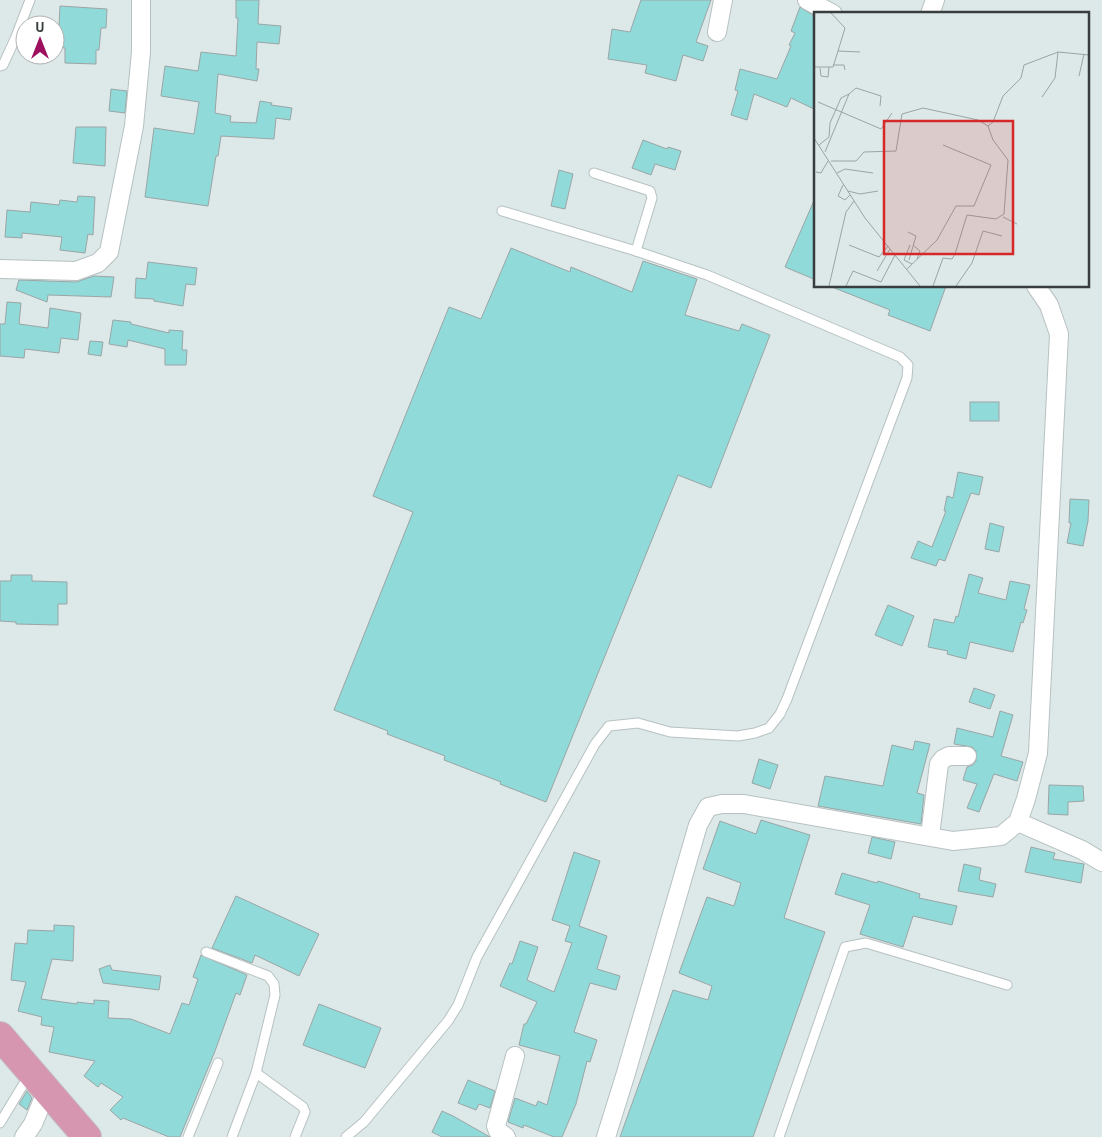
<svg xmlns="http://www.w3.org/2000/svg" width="1102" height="1137" font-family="'PT Sans',sans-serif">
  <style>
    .building { fill: #91dada; stroke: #9ba5a5 }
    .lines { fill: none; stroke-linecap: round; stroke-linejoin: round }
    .service-casing { stroke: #b7c1c1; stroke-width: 11 }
    .minor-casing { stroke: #b7c1c1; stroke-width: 20 }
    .trunk-casing { stroke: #c4c5c5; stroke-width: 30 }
    .service { stroke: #fff; stroke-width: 9 }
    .minor { stroke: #fff; stroke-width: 18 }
    .trunk { stroke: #d696b0; stroke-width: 28 }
    .inset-road { fill: none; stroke: #9ba4a4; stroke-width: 1 }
    .view { fill: #d62828; fill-opacity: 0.15; stroke: #d62828; stroke-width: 2.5 }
    .inset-edge { fill: none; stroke: #393d3d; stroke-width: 2.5 }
  </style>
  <rect width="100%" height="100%" fill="#dde8e8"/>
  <!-- building -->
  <g class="building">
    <polygon points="236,0 259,0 258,24 281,26 279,44 257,42 256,69 259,69 257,81 218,74 215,113 231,116 230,122 256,123 260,101 272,103 271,105 292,108 290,120 276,118 274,139 221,136 218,156 216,156 208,206 145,197 154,128 194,134 199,102 161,96 165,66 198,71 201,52 236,56 238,18 236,18"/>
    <polygon points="641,0 711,0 696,42 708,46 703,61 683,55 676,81 645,73 647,65 608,59 612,29 630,32"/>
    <polygon points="60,6 107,9 106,28 101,28 99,50 96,50 96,64 65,63 65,48 58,47"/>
    <polygon points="800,7 816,17 816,110 791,98 787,107 754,94 747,120 731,115 738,91 735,90 740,69 777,79 791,46 789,45 795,33 791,31"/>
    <polygon points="111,89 127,91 125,113 109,111"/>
    <polygon points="76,127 106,127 105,166 73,163"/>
    <polygon points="643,140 667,149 668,147 681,151 675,170 655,164 651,175 632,168"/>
    <polygon points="559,170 573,174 565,209 551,206"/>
    <polygon points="78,196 95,197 93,235 88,234 85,253 60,250 62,237 22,233 22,238 5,237 7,210 30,212 31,202 59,205 60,200 77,202"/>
    <polygon points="816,196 816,280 785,267"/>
    <polygon points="511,248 570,272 571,267 632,292 643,261 697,279 685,315 739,331 742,324 770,335 711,488 678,475 546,802 500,784 501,782 444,760 445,756 387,734 388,731 334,710 413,512 373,496 449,307 481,319"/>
    <polygon points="148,262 197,268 195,285 186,284 183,306 154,301 154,299 135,298 136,278 146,279"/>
    <polygon points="94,276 114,277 111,297 48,295 47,302 16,290 19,280 76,282"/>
    <polygon points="946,286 930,331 888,315 890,310 832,287"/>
    <polygon points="7,302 21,303 19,324 48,328 50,308 81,313 78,340 61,338 59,353 25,349 24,358 0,356 0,324 5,324"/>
    <polygon points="113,320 131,322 131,324 169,333 169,330 183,331 182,350 187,350 186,365 165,365 165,349 128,340 127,347 109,344"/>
    <polygon points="90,341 103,342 101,356 88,354"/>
    <rect x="970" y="402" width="29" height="19"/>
    <polygon points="958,472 983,477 979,495 971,493 945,561 939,559 936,566 911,558 918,541 932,547 946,511 944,511 947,496 953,498"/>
    <polygon points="1070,499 1089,500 1088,521 1083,546 1067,543 1071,523 1069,523"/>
    <polygon points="990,523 1004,527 999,552 985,549"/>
    <polygon points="969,574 983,578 978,593 1006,600 1010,581 1030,585 1024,609 1027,610 1023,623 1021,622 1013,652 970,642 966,659 947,654 948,651 928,647 934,619 954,623 956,616 958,617"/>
    <polygon points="11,575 32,575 32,581 67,582 67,604 58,604 58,625 16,624 16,622 0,621 0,581 11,581"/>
    <polygon points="888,605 914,616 902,646 875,635"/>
    <polygon points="974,688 995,695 990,709 969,702"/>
    <polygon points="1000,711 1013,715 1001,756 1023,762 1017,781 994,774 979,812 967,808 977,784 963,780 967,767 973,765 976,761 976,751 972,747 954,744 957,728 993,737"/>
    <polygon points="915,741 930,744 917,793 924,795 921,824 818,806 825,776 883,786 892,745 913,750"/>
    <polygon points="759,759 778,765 770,789 752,783"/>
    <polygon points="1049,785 1083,786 1084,801 1068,802 1068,815 1048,814"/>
    <polygon points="761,820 810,835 784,918 825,932 753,1137 620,1137 673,990 708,1000 712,986 679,973 707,897 734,906 741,883 703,869 720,821 756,834"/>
    <polygon points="872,837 895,842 891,859 868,853"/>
    <polygon points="1031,847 1055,853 1053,859 1084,864 1081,883 1025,872"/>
    <polygon points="574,852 600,861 579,926 607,936 597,969 620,976 616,990 590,983 574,1032 597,1040 590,1062 587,1061 576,1104 562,1137 554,1137 524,1125 523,1128 508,1122 515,1098 536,1106 538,1101 547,1105 560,1056 519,1045 524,1024 526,1024 537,1002 500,986 510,963 512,964 520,941 538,947 527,980 554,992 572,943 565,941 570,926 552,920"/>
    <polygon points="964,864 981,868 979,880 996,884 993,897 958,891"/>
    <polygon points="842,873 877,883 878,881 920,894 919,898 957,906 952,925 913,916 903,947 860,934 870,905 835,894"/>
    <polygon points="236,896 319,934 299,976 255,955 252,963 212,948"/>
    <polygon points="54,925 74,926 73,961 52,959 41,999 77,1004 77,1002 94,1004 94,1000 109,1001 108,1018 131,1019 170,1034 182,1003 189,1005 198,979 193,977 201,955 247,975 240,995 236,993 215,1051 180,1137 169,1137 123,1118 121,1120 110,1110 123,1097 101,1083 98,1087 84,1076 95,1061 49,1052 54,1027 41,1025 42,1017 18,1011 26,982 11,980 15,943 27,944 28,930 54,931"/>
    <polygon points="110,965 112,970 161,976 159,990 103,983 99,969"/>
    <polygon points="319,1004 381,1028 365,1068 303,1045"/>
    <polygon points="468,1080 495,1091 490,1108 479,1104 476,1110 458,1103"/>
    <polygon points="27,1091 32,1098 27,1110 19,1104"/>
    <polygon points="442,1111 453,1116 490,1137 442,1137 432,1132"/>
  </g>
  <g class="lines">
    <defs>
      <g id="service">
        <polyline points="0,66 3,65 15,39 30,0"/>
        <polyline points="594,173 650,191 652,198 636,251"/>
        <polyline points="206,952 268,976 274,984 275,995 256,1073 232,1137"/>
        <polyline points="256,1073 303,1107 305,1112 295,1137"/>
        <polyline points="0,1123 29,1075"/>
        <polyline points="188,1137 218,1063"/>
        <polyline points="346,1137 364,1122 448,1021 458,1005 477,957 595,744 609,726 638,723 670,732 738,736 755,733 769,728 780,714 787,699 907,378 908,365 900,357 707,275 636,251 502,211"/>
        <polyline points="779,1137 845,947 866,943 1007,985"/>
      </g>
      <g id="minor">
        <polyline points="807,0 833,14"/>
        <polyline points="930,14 935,0"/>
        <polyline points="717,32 723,0"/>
        <polyline points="0,269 76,271 98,263 109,252 134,126 141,52 141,0"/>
        <polyline points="1018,822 1082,850 1102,862"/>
        <polyline points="930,836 939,764 943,759 949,756 967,756"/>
        <polyline points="24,1137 33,1124 47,1090"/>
        <polyline points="506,1137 498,1131 496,1126 515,1056"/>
        <polyline points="606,1137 626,1073 698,825 708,807 722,804 744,804 953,841 1001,836 1018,822 1026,799 1038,753 1059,334 1049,305 1036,286"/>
      </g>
      <polyline id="trunk" points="0,1036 87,1137"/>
    </defs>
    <!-- service casing -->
    <use href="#service" class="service-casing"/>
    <!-- minor casing -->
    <use href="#minor" class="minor-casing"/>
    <!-- trunk casing -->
    <use href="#trunk" class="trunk-casing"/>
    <!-- service -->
    <use href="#service" class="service"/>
    <!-- minor -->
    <use href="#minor" class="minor"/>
    <!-- trunk -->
    <use href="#trunk" class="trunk"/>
  </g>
  <!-- overview -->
  <g transform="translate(814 12)">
    <rect width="275" height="275" fill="#dde8e8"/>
    <path class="inset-road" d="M17,1L31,16L24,39M19,53H30L31,58M0,55H19L24,39L46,40M6,56L7,64L14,65L15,55M265,64L270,42M228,85L241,66L244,40M4,90L67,117L78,101M174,114L179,110L189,84L207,66L210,53L244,40L275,43M0,126L51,206L106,274M5,133L15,125L16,111L27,86L35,82M11,140L35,82L42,76L67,84L66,94M17,149H42L50,140L82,139L88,102L109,96L164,108L174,114L179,128L194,148L190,202L182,207L153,203L141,242L138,247L129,246L119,274M2,160L7,161L14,149M23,161L31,157L59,161M29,173L24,184L31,188L36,183M34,179L46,182L64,179M189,205L203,212M94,220L102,224L95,248M35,233L65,245L74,234M96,233L90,248L98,252M100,234L106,239L103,247M93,257L123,228L142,194H160L177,153L129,133M63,259L76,237M15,274L32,200L40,189M32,274L39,259L67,270L81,243M142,274L158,251L169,219L188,224"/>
    <path class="view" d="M70,109H199V242H70Z"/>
    <rect width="275" height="275" class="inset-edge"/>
  </g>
  <!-- north arrow -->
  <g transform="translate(40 40)"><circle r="24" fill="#ffffff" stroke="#b0b1b1"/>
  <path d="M0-4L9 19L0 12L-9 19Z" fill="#9c105f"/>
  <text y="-8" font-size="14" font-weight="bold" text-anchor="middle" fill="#393d3d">U</text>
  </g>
</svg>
